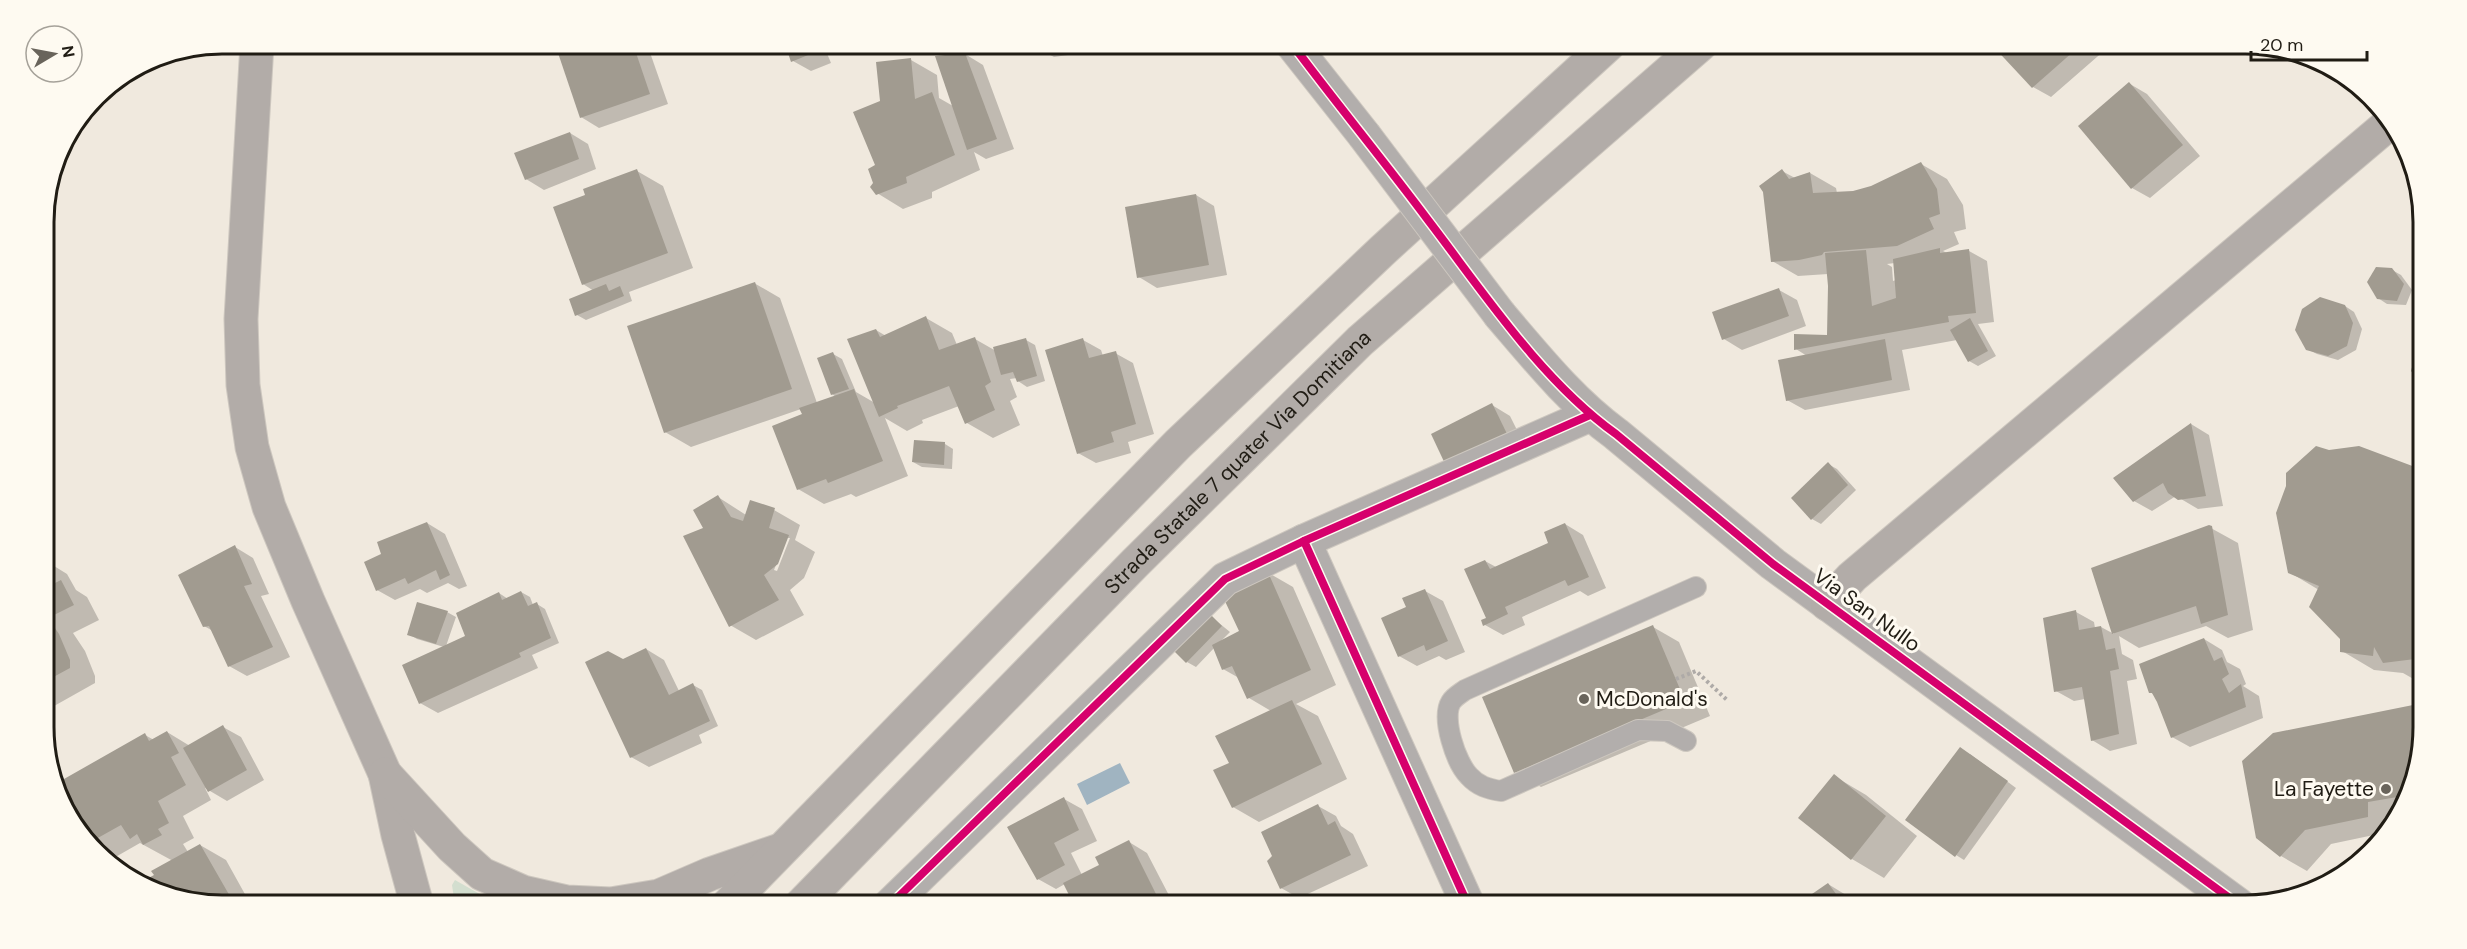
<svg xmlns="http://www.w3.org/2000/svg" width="2467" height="949" font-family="'DM Sans',sans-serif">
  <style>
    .green { fill: #d3decf }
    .water { fill: #a0b4c1 }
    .shadow { fill: #0003; fill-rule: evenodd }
    .building { fill: #a19b90 }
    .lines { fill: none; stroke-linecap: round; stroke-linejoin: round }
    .service-casing { stroke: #cdc7bf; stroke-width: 22 }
    .minor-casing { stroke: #cdc7bf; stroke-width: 35 }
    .tertiary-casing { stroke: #cdc7bf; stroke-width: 35 }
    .trunk-casing { stroke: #cdc7bf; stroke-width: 35 }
    .path { stroke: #aeaaa7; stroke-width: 4; stroke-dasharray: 3 3; stroke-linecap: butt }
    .service { stroke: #b2aeac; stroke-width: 20 }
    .minor { stroke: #b2aeac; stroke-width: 33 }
    .tertiary { stroke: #b2aeac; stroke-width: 33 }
    .trunk { stroke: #b2aca8; stroke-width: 33 }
    .tertiary-bridge-casing { stroke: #cdc7bf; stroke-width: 35; stroke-linecap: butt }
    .tertiary-bridge { stroke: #b2aeac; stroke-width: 33 }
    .cycleway-casing { stroke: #fefaf1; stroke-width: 11 }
    .cycleway { stroke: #d6006c; stroke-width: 8 }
    .poi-dot { fill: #69645b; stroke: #fefaf1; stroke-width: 2 }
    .labels { text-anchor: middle; stroke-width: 6; stroke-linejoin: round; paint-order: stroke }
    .street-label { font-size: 21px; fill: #201c14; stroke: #fefaf1 }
    .poi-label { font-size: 21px; fill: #201c14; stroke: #fefaf1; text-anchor: start }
    .rim { fill: none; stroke: #201c14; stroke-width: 3 }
  </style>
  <rect width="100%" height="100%" fill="#f0e9de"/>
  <!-- green -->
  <polygon class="green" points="455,880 499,905 455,905 452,885"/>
  <!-- water -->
  <polygon class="water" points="1120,763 1130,783 1087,805 1077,784"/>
  <!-- shadow -->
  <g class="shadow">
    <polygon points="583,44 647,44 668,104 599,128 581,117 559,51"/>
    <polygon points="787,44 823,44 831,63 811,71 793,61"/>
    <polygon points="905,44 954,44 924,54"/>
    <polygon points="1022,44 1112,44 1110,44 1110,49 1054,57 1041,50 1035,51"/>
    <polygon points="1993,44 2102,44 2101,45 2105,50 2051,97 2033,87"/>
    <polygon points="965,54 983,65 1014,149 986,159 974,152 980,170 932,192 932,198 903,209 877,193 875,183 882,102 911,60 937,75 939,98 953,106"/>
    <polygon points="2130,84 2147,94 2200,156 2150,198 2132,188"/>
    <polygon points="570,133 588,144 596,169 544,190 526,179"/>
    <path d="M1921,164L1947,179L1963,205L1966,229L1954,232L1959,244L1943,251L1947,253L1969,251L1987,261L1994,322L1978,324L1996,356L1978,366L1969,361L1957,340L1902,350L1910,390L1805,410L1787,400L1807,356L1796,349L1829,336L1828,274L1798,276L1772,261L1782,171L1795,178L1810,173L1836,188L1837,193L1853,192L1871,187ZM1895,263L1896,280L1893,281L1892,267L1887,264Z"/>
    <polygon points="637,171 663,186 693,268 629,292 632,301 586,320 577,315 594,291 583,284 587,196"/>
    <polygon points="1196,195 1214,206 1227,275 1157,288 1139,277"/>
    <polygon points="2392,270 2401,275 2412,290 2406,305 2387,304 2378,298"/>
    <polygon points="754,283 780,298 817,403 836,397 832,394 833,354 842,359 856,392 875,403 876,330 886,336 926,318 952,333 957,345 975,339 996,351 1026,340 1035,345 1045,381 1027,387 1018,381 1017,378 1010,379 1017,397 1010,401 1020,425 993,438 967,423 959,406 922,420 923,423 907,431 885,418 908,476 856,497 851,494 824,504 798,489 804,415 801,409 691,447 665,432"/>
    <polygon points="1779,290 1797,300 1806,326 1742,350 1724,339"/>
    <polygon points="2345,306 2354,312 2362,329 2356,350 2338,360 2317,354 2307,349"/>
    <polygon points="1083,340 1101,350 1103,356 1115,353 1133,363 1154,434 1128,442 1131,453 1096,463 1078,453"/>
    <polygon points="1492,405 1510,416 1526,448 1466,477"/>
    <polygon points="2191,424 2209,435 2223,506 2198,509 2176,496 2152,511 2134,501 2115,478"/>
    <polygon points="945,444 953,449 952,469 922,467 913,462"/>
    <polygon points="1828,464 1837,469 1856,490 1821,524 1812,519"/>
    <polygon points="2423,471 2423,680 2417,681 2403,673 2374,670 2342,651 2342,639 2319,590 2289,572"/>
    <path d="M718,497L746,515L774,510L800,525L795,540L815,552L804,578L790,590L804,615L756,640L730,625L705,529ZM787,538H790L777,571L774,570Z"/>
    <polygon points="427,523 445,534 467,586 459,589 448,583 427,593 420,589 395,600 377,590 383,555"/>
    <polygon points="1565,524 1583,535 1606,588 1588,596 1580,591 1522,617 1525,625 1503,635 1485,625 1488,619 1485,561 1496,567 1550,544"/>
    <polygon points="2209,527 2238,543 2253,630 2228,638 2206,626 2139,648 2119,636 2122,654 2133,660 2137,679 2127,681 2137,744 2110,751 2092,740 2085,699 2074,701 2056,691 2076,612 2094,622 2095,628 2101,627 2114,634 2092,569"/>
    <polygon points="235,547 253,558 269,594 261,596 290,657 247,676 229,666 213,631 204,626"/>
    <polygon points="46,561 67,574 76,590 87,597 99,620 73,633 85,651 95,676 95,683 47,710"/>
    <polygon points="1267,572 1293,587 1336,685 1296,704 1318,716 1347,779 1259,822 1233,807 1231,763 1271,711 1249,698 1239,678 1223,669 1215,647 1196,667 1187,662 1208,614 1230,632 1220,642 1240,631"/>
    <polygon points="1425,591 1443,601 1465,652 1446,660 1439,656 1417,666 1399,656 1408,608"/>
    <polygon points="521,592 530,597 533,605 537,604 545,609 559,643 532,655 538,668 438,713 420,703 444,647 417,639 409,634 447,612 456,617 446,646 468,636 499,593 508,599"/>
    <polygon points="1653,627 1679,642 1710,716 1541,787 1515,772"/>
    <polygon points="2204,639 2222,650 2227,662 2240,669 2246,684 2243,686 2259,696 2263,718 2190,747 2172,737 2155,695 2150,692"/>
    <polygon points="646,649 664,660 679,691 693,685 702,690 718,726 699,735 702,743 649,767 631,757 623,660"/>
    <polygon points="2423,705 2424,727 2414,784 2399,815 2393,816 2393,826 2388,832 2331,844 2307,871 2281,856 2258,837 2274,734"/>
    <polygon points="223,727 241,737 264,780 227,801 205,788 211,800 183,816 194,838 183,844 188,852 200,845 226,860 251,905 222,906 165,896 144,882 156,876 173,861 140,843 112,859 91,846 88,844 58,784 145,735 154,740 167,732 190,746"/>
    <polygon points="1970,754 2016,788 1964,860 1956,855"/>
    <polygon points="1834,776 1866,795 1917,836 1884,878 1852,859"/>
    <polygon points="1064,799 1082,809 1097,841 1071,853 1082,875 1101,866 1129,842 1147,853 1174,905 1076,905 1065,884 1056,889 1038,879"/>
    <polygon points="1318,806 1336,816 1341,826 1353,834 1368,866 1299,898 1281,888"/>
    <polygon points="1828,884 1846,895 1854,905 1799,905"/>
    <polygon points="1376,896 1393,905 1356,905"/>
  </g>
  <!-- building -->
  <g class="building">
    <polygon points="578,44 633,44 650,94 580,118 557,50"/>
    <polygon points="785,44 810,44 813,53 791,62"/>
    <polygon points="1991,44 2082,44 2032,88"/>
    <polygon points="965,53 997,139 967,150 935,56"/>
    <polygon points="911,58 915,99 932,92 955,155 906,177 907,183 876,195 870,187 873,183 868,169 875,165 853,112 880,101 876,62"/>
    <polygon points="2129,82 2183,145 2131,189 2078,126"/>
    <polygon points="570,132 579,159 525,180 514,153"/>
    <polygon points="1921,162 1937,189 1940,214 1929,218 1934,229 1897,246 1824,252 1822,255 1799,260 1771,262 1763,192 1759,186 1782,169 1789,179 1810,172 1813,193 1853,191 1871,186"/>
    <polygon points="637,169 668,253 582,285 553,207 585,195 583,189"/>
    <polygon points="1196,194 1209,265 1137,278 1125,207"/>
    <polygon points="1940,248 1940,253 1969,249 1976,313 1948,316 1949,322 1794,350 1794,334 1827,335 1828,286 1825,253 1866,250 1872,306 1896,298 1893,259"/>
    <polygon points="2376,267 2392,268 2404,284 2397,301 2377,299 2367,282"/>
    <polygon points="755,282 792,389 664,433 627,326"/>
    <polygon points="606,284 609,291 620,286 624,296 575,316 569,299"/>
    <polygon points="1779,288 1789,316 1722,340 1712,312"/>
    <polygon points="2320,297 2345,305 2353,323 2347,346 2328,356 2306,350 2295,330 2302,309"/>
    <polygon points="926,316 939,350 975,337 991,382 985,386 995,410 965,424 949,386 897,406 898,408 879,417 847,339 876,329 880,337"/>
    <polygon points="1970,318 1988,351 1968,362 1950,330"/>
    <polygon points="1026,338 1037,376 1017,382 1013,372 1001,375 993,347"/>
    <polygon points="1083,338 1089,358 1116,351 1136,424 1111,432 1114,442 1077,454 1045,350"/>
    <polygon points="1885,339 1892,380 1786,401 1778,360"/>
    <polygon points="2422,345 2422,385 2411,371 2417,348"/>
    <polygon points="833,352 849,389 831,395 817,358"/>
    <polygon points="854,389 883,461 828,483 826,479 797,490 772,426 802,414 799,408"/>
    <polygon points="1492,403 1509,438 1447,468 1431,434"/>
    <polygon points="2191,423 2206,496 2178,500 2168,493 2163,483 2133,502 2113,478"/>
    <polygon points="914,440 945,442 944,465 912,462"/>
    <polygon points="2316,446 2329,450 2359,446 2423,470 2423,658 2383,663 2374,647 2373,656 2340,652 2340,639 2309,607 2319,586 2288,573 2276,513 2286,486 2286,473"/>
    <polygon points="1828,462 1848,485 1811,520 1791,498"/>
    <polygon points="718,495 731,517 743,521 750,500 775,508 769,528 789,535 778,564 764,575 779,600 729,627 683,536 703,528 693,510"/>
    <polygon points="427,522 450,575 440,580 436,570 408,584 405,578 376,591 364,562 381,554 377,542"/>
    <polygon points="1565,523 1589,577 1568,586 1565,580 1505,607 1508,614 1483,626 1481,620 1486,618 1464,569 1485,560 1490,569 1548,543 1544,532"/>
    <polygon points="2209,525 2212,526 2228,615 2201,624 2196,606 2112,634 2091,568"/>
    <polygon points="235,545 252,584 244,586 273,647 228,667 209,626 203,627 178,575"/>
    <polygon points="46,566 55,583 61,580 74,605 48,618 59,634 70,660 70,668 46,681"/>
    <polygon points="1267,570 1311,670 1247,699 1232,666 1222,670 1212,645 1239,631 1223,597"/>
    <polygon points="1425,589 1448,641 1426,651 1424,645 1398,657 1381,618 1406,607 1402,598"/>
    <polygon points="521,591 528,606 537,602 551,638 519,653 521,657 419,704 402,665 465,636 456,613 499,592 502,600"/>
    <polygon points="417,602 448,611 436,644 407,635"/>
    <polygon points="2076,610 2079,630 2101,626 2106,650 2115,648 2119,669 2110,671 2119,734 2091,741 2082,687 2054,692 2043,618"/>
    <polygon points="1208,612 1222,626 1186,663 1172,649"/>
    <polygon points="1653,625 1685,701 1514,773 1482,697"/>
    <polygon points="2204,638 2214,661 2222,657 2229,674 2222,679 2229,693 2241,684 2246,707 2171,738 2157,702 2152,693 2149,693 2139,664"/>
    <polygon points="646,648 669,695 693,683 710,721 630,758 585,662 608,651 623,659"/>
    <polygon points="1292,700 1322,764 1232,808 1213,770 1229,763 1215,736"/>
    <polygon points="2423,703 2424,727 2414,784 2409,795 2368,802 2368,817 2305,830 2280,857 2256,838 2242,761 2273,733"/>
    <polygon points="223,725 247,770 208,792 183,748"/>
    <polygon points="167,731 179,753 171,757 186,785 158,801 169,823 158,829 162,835 143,845 137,834 130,839 121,825 87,844 57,783 145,733 149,741"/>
    <polygon points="1960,747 2008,781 1955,857 1905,820"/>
    <polygon points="1834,774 1886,816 1851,860 1798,818"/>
    <polygon points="1064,797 1079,830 1054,843 1065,865 1037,880 1007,827"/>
    <polygon points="1318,804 1328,825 1335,821 1351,855 1280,889 1267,861 1272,856 1261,832"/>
    <polygon points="1129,840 1160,902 1154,905 1074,905 1063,883 1099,865 1095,857"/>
    <polygon points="200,844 235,905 165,896 143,881 154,875 151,871"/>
    <polygon points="1828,883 1844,905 1796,905"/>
    <polygon points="1376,894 1382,905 1353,905"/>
  </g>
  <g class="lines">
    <defs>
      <path id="service" d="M1686,741L1667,731L1638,730L1501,791C1488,789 1478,786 1469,776C1456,763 1441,718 1451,702C1454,697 1461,693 1465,690L1696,587"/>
      <g id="minor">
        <polyline points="1304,541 1468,905"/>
        <polyline points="890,905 1225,579 1304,541 1590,415"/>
      </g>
      <g id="tertiary">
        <polyline points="1292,44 1364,135"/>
        <path d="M1500,315C1536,357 1571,401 1616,434L1773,564L2239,905"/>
      </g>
      <g id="trunk">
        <polyline points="257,44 241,319 243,385 252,447 269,507 308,601 385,774 398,835 417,905"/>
        <polyline points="1827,604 1852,577 2391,122"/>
        <polyline points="385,774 452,847 482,874 523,892 567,902 611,904 659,896 710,874 777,851"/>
        <polyline points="728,905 1178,444 1383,250 1609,44"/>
        <path id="s1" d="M801,905L1135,563L1360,341L1701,44"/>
      </g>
    </defs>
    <!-- service casing -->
    <use href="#service" class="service-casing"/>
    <!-- minor casing -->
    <use href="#minor" class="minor-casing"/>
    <!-- tertiary casing -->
    <use href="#tertiary" class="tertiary-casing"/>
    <!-- trunk casing -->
    <use href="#trunk" class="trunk-casing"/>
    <!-- path -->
    <polyline class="path" points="1676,679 1696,671 1727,700"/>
    <!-- service -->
    <use href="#service" class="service"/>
    <!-- minor -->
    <use href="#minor" class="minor"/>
    <!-- tertiary -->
    <use href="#tertiary" class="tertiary"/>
    <!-- trunk -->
    <use href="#trunk" class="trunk"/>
    <defs>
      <polyline id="tertiary-bridge" points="1364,135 1500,315"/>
    </defs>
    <!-- tertiary-bridge casing -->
    <use href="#tertiary-bridge" class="tertiary-bridge-casing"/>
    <!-- tertiary-bridge -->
    <use href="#tertiary-bridge" class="tertiary-bridge"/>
    <defs>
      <g id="cycleway">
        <path d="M1292,44C1336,103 1384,161 1428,220C1484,293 1541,380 1616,434L1773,564L2239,905"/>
        <polyline points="1304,541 1468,905"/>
        <polyline points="890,905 1225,579 1304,541 1590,415"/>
      </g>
    </defs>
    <!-- cycleway casing -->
    <use href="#cycleway" class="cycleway-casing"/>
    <!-- cycleway -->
    <use href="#cycleway" class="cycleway"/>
  </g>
  <!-- markers -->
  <g class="poi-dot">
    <circle cx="1584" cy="699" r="6"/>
    <circle cx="2386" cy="789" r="6"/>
  </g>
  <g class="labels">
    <!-- street labels -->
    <g class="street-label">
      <text dy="7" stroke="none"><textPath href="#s1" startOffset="622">Strada Statale 7 quater Via Domitiana</textPath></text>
      <text transform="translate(1867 610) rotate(36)" y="7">Via San Nullo</text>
    </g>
    <!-- poi labels -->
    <g class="poi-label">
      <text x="1596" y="706">McDonald's</text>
      <text x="2374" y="796" text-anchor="end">La Fayette</text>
    </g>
  </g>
  <!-- crop -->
  <path d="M0 0H2467V949H0ZM222 54H2245A168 168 0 0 1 2413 222V727A168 168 0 0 1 2245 895H222A168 168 0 0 1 54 727V222A168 168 0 0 1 222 54Z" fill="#fefaf1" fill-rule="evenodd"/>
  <path class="rim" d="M222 54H2245A168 168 0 0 1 2413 222V727A168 168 0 0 1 2245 895H222A168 168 0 0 1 54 727V222A168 168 0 0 1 222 54Z"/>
  <!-- north arrow -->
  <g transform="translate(54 54) rotate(80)"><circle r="28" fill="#fefaf1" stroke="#a5a199" stroke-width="1.5"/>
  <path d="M0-4.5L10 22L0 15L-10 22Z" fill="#69645b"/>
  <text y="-9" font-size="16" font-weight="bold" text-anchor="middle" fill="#201c14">N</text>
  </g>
  <!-- scale -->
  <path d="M2251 51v9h116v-9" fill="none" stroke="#201c14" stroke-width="3"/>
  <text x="2260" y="51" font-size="18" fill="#201c14" stroke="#fefaf1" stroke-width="4.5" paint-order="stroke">20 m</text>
</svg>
